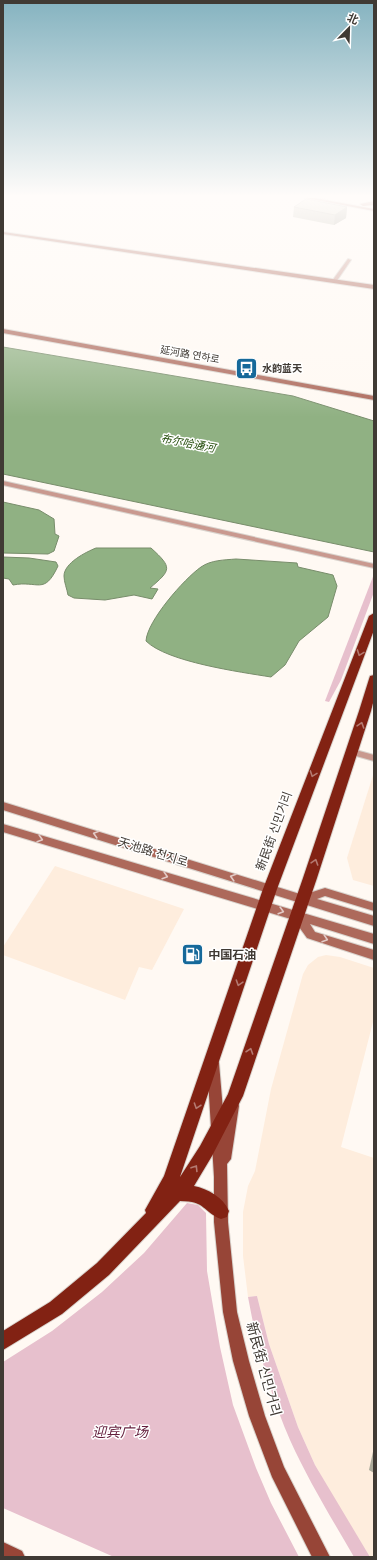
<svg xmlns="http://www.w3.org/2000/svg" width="377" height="1560" font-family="'Playfair Display','Noto Sans SC','Noto Sans KR',serif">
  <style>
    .built { fill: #feeddd }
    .green { fill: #e7c0cd }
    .water { fill: #90b183; stroke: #788d6b }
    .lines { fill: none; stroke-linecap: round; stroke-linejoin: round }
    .street-casing { stroke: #d9d3cd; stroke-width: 2 }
    .secondary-casing { stroke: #d9d3cd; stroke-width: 2 }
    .primary-casing { stroke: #d9d3cd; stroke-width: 2 }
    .highway-casing { stroke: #d9d3cd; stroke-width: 2 }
    .street { fill: #c9998f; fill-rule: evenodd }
    .secondary { fill: #ad695b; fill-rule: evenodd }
    .primary { fill: #974537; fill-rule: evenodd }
    .highway { fill: #822213; fill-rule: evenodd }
    .wall { fill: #acaa9a }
    .shaded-wall { fill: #8c8b7d }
    .building { fill: #c8c6b3; stroke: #8c8b7d }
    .oneway { stroke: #b47a71 }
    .oneway2 { stroke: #e2cac6 }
    .labels { text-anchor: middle; stroke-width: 3; stroke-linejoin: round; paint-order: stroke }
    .far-street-label { font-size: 10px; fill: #403a34; stroke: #fff }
    .far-poi-label { font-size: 10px; font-weight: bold; fill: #403a34; stroke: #fff; text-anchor: start }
    .far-water-label { font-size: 11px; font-style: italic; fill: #254e0c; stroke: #fff }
    .street-label { font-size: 12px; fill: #403a34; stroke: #fff }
    .poi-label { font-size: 12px; font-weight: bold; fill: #403a34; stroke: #fff; text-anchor: start }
    .near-street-label { font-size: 14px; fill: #403a34; stroke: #fff }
    .near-park-label { font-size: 14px; font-style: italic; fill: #641f3d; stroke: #fff }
  </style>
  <rect width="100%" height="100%" fill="#fff9f3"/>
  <!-- built -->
  <g class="built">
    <polygon points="374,772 374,886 353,880 347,858"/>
    <polygon points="55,866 184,909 152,970 139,967 125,1000 3,955 3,947"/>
    <polygon points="326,955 340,957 374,968 374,1018 341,1147 374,1158 374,1557 370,1557 368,1554 338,1505 315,1465 298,1427 269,1344 257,1296 248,1297 243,1256 243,1212 248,1186 255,1171 271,1089 303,974 308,965 318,957"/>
  </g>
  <!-- green -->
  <g class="green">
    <polygon points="374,574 374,592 341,680 329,702 325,701"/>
    <polygon points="187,1203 198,1205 206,1213 207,1271 220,1347 233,1405 256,1468 271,1503 299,1557 114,1557 3,1508 3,1362 52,1331 102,1292 144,1253"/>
    <path d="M257,1296L269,1344L298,1427L315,1465L370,1557H354C332,1519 308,1480 290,1440C270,1394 257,1347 248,1297Z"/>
  </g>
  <!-- water -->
  <g class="water">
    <polygon points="3,347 293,396 374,421 374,552 3,474"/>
    <polygon points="3,502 39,510 54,519 55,534 59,536 54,551 48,554 3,553"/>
    <path d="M96,548H151C173,568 171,570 150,588L158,589L152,599L134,595L105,600L74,598L68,595C67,589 64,582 64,576C64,563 86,552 96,548Z"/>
    <path d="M3,557L29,558L56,562L58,566C44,596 38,580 13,585L9,579L3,578Z"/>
    <path d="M236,559L297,563L298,567L333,575L337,586L328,617L299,641L285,665L271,677C240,672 167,662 146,641C147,621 184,579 201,567C211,560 224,560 236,559Z"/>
  </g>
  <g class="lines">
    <defs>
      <g id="street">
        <polygon points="348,259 351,260 336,282 332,282 332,281"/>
        <polygon points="3,481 374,564 374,568 3,485"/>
        <polygon points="352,749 374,755 374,761 349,754 348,752"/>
      </g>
      <g id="secondary">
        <polygon points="3,232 374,285 374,289 3,234"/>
        <polygon points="3,329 374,396 374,400 3,333"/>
        <polygon points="3,802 303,895 325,888 374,903 374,911 325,896 317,899 374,916 374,926 3,810"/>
        <polygon points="3,824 374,934 374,944 310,924 315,932 374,950 374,960 307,938 294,920 3,832"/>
      </g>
      <g id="primary">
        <polygon points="305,198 315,198 374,209 374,211"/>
        <polygon points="213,1057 217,1059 219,1063 224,1122 228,1102 233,1100 238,1102 239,1106 231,1159 227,1164 228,1222 237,1312 249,1361 265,1416 284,1467 330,1557 312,1557 272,1477 249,1416 233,1361 223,1312 214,1222 214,1177 207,1063 209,1059"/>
        <polygon points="3,1542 22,1551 25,1557 3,1557"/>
      </g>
      <g id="highway">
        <polygon points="374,201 374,205 363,206 360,204"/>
        <path d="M374,613V630L277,889L180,1177L200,1146L228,1094L303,878L359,711L369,679L370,676L374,675V699L371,711L317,878L243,1096L212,1156L194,1186C208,1189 223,1197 229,1211L227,1217L221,1219C203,1212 206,1201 180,1201L109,1275L62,1314L3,1350V1331L50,1302L97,1263L146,1213L145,1210L164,1176L263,889L369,616Z"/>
      </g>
    </defs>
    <!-- street casing -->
    <use href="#street" class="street-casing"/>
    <!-- secondary casing -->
    <use href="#secondary" class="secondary-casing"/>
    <!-- primary casing -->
    <use href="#primary" class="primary-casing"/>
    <!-- highway casing -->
    <use href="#highway" class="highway-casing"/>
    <!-- street -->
    <use href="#street" class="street"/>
    <!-- secondary -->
    <use href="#secondary" class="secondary"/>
    <!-- primary -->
    <use href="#primary" class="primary"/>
    <!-- highway -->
    <use href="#highway" class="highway"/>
  </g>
  <!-- wall -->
  <g class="wall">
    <polygon points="294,207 347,207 346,218 334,225 293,217"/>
    <polygon points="374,1447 374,1473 369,1470"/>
  </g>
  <!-- shaded-wall -->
  <polygon class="shaded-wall" points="347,207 346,218 334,225 335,215"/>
  <!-- building -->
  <polygon class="building" points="306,199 347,207 335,215 294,207"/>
  <!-- one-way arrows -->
  <defs><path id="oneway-chevron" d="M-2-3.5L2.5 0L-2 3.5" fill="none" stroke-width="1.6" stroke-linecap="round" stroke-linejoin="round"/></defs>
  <g class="oneway">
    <use href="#oneway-chevron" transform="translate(360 653) rotate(110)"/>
    <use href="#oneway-chevron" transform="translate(361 725) rotate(-72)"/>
    <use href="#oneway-chevron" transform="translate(313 774) rotate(110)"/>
    <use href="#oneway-chevron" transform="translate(315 862) rotate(-72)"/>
    <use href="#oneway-chevron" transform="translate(239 983) rotate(108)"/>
    <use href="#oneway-chevron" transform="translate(250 1051) rotate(-71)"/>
    <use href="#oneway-chevron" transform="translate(197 1106) rotate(109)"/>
    <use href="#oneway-chevron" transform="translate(195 1168) rotate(-58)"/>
  </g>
  <g class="oneway2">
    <use href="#oneway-chevron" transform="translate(96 834) rotate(-163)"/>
    <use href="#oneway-chevron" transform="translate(40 839) rotate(17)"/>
    <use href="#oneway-chevron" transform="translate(165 876) rotate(17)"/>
    <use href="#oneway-chevron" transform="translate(233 877) rotate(-163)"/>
    <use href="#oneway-chevron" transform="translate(281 911) rotate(16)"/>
    <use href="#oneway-chevron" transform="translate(325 939) rotate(18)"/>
  </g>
  <!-- sky -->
  <linearGradient id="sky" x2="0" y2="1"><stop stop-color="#85b3c0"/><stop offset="0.47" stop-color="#fffcfa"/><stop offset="1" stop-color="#fffcfa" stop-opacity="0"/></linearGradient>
  <rect width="377" height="417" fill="url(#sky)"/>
  <!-- icons -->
  <defs>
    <symbol id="bus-square" viewBox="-11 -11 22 22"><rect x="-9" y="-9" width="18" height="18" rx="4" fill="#16699a" stroke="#fff"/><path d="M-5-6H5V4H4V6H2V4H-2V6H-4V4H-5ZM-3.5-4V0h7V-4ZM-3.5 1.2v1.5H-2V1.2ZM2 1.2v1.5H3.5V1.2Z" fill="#fff"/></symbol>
    <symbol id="fuel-square" viewBox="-11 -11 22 22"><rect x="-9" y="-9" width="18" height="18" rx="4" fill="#16699a" stroke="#fff"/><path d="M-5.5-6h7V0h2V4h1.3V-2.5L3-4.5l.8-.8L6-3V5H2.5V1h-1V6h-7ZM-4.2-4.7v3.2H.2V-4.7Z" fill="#fff"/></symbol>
  </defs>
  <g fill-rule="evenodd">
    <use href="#bus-square" x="234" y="356" width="25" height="25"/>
    <use href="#fuel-square" x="180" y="942" width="25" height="25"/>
  </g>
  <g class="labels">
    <!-- far-street labels -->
    <g class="far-street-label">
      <text transform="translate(190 354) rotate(10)" y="4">延河路 연하로</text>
    </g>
    <!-- far-poi labels -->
    <g class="far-poi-label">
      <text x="262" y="372">水韵蓝天</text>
    </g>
    <!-- far-water labels -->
    <g class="far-water-label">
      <text transform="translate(188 443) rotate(11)" y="4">布尔哈通河</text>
    </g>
    <!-- street labels -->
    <g class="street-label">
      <text transform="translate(274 831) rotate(-70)" y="4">新民街 신민거리</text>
      <text transform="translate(153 852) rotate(17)" y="4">天池路 천지로</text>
    </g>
    <!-- poi labels -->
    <g class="poi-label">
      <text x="208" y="959">中国石油</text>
    </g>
    <!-- near-street labels -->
    <g class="near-street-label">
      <text transform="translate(264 1369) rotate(75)" y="5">新民街 신민거리</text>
    </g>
    <!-- near-park labels -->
    <g class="near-park-label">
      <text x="120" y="1437">迎宾广场</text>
    </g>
  </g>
  <!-- border -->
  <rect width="377" height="1560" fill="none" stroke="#403a34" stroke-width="8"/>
  <!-- north arrow -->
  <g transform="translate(349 28) rotate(23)" stroke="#ffffff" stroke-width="3" paint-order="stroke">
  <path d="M0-3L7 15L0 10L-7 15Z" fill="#403a34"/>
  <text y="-6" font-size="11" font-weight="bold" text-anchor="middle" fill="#403a34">北</text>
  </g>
</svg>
